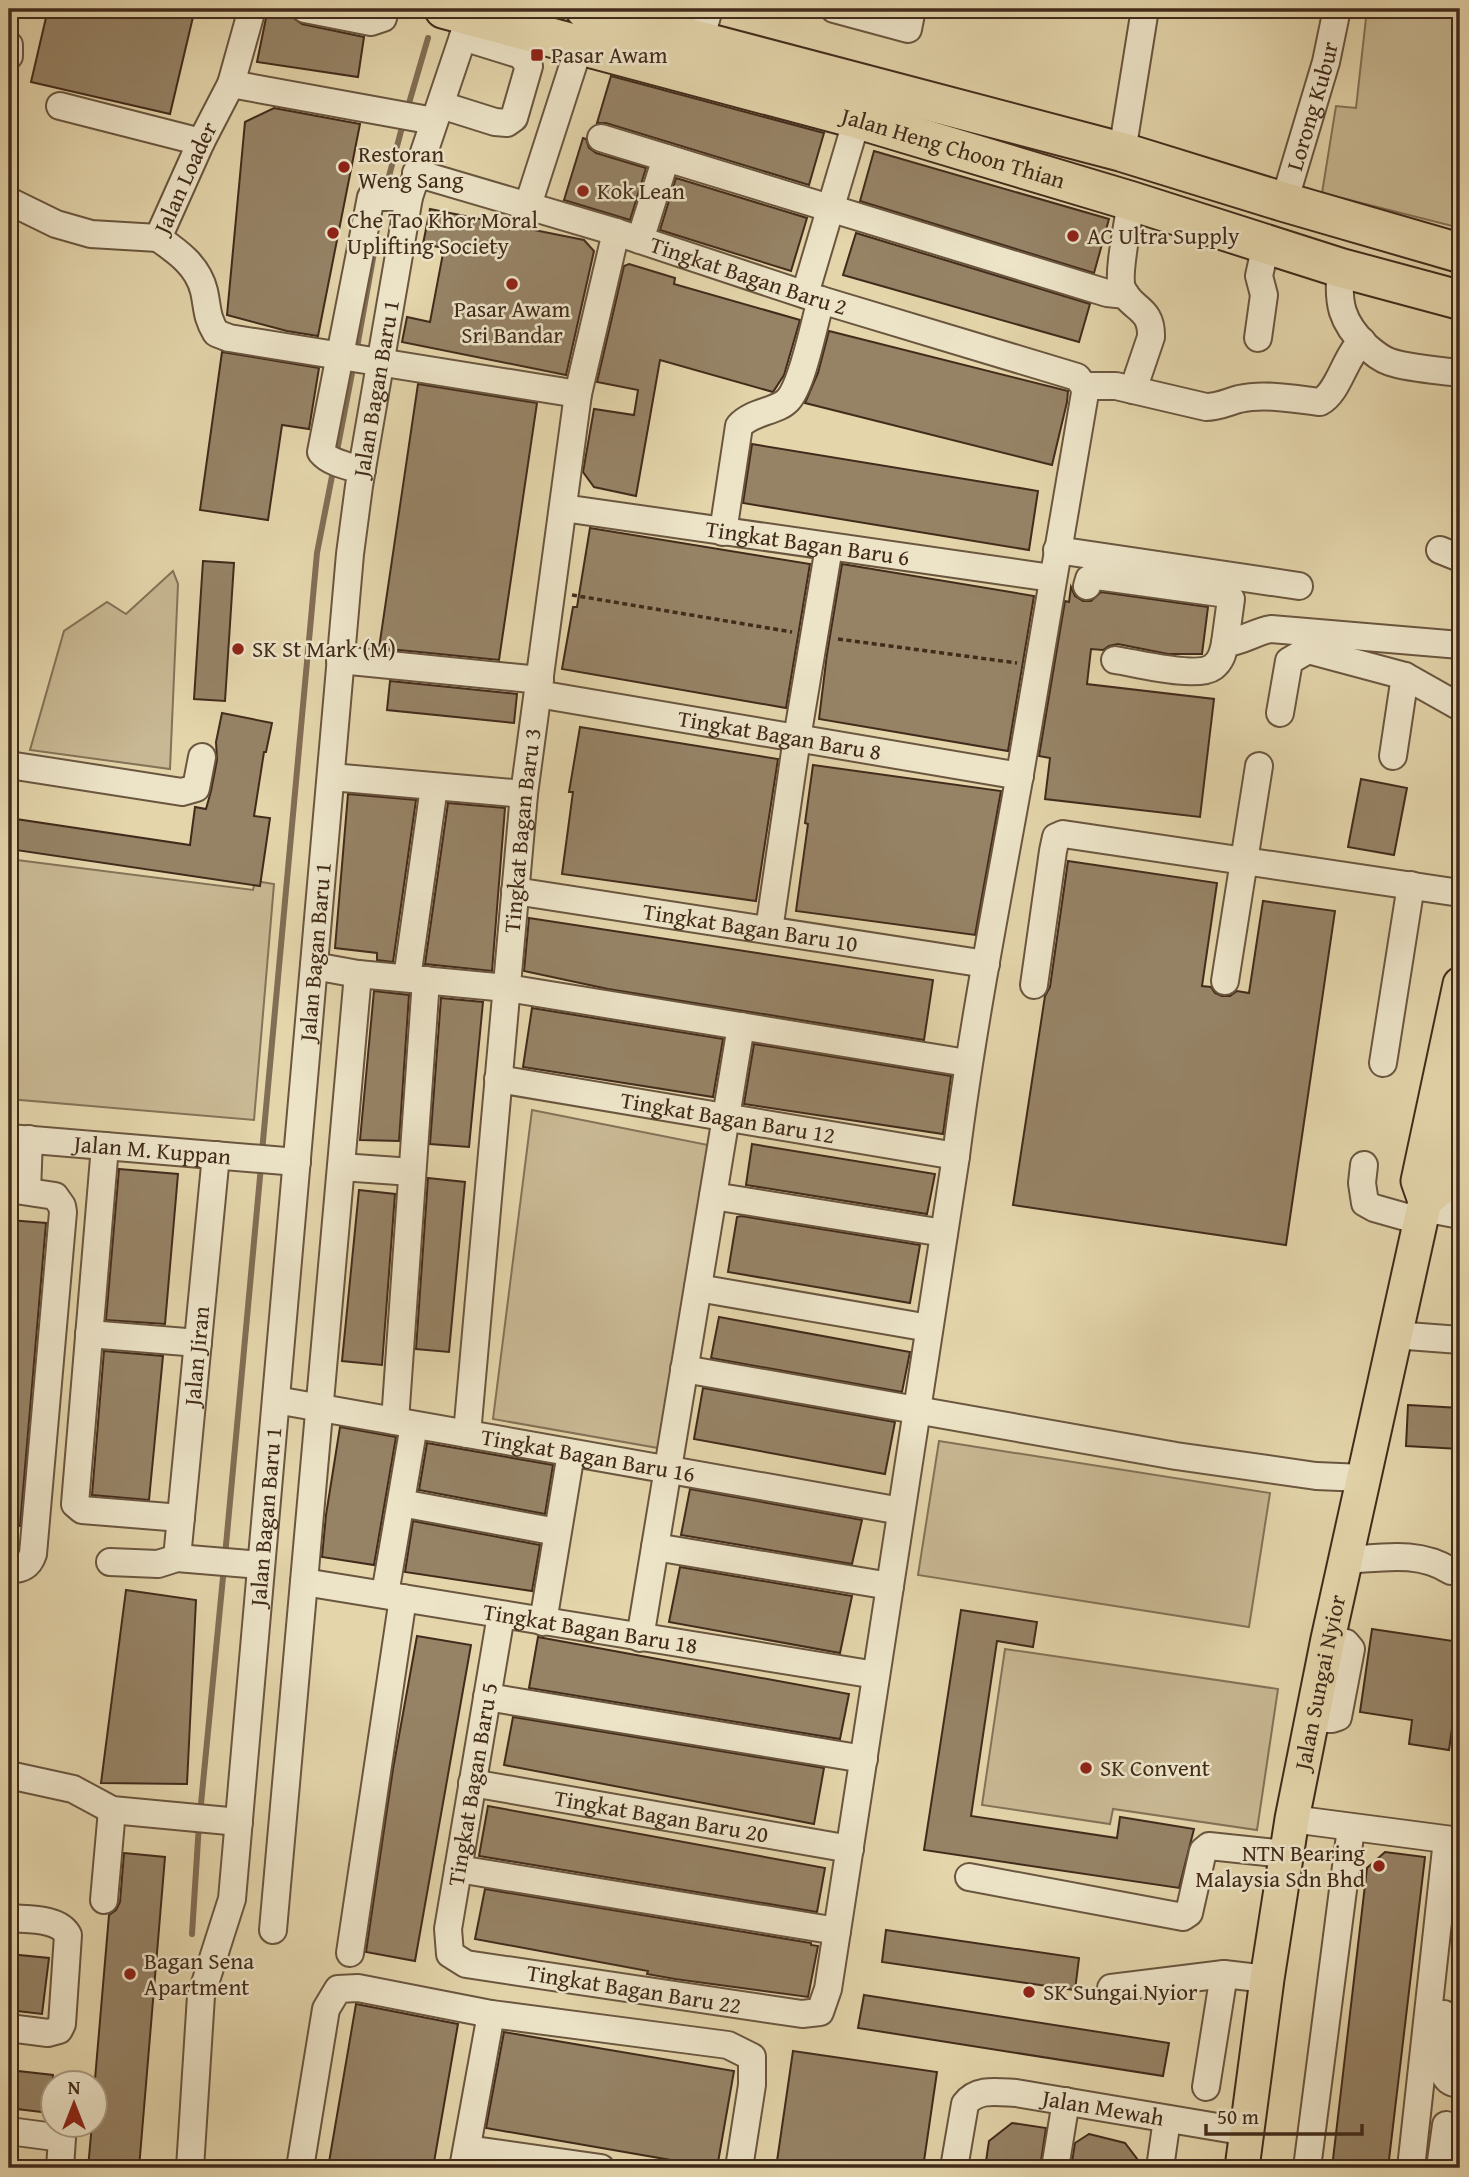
<svg xmlns="http://www.w3.org/2000/svg" width="1469" height="2177" font-family="'Gentium Book Plus',serif">
  <style>
    .green { fill: #c8b893; stroke: #857257; stroke-width: 2 }
    .lines { fill: none; stroke-linecap: round; stroke-linejoin: round }
    .stream { stroke: #826e54; stroke-width: 6 }
    .building { fill: #968366; stroke: #422b1b; stroke-width: 2 }
    .minor-casing { stroke: #6a563f; stroke-width: 30 }
    .major-casing { stroke: #422b1b; stroke-width: 37 }
    .highway-casing { stroke: #422b1b; stroke-width: 42 }
    .path { stroke: #422b1b; stroke-width: 3.5; stroke-dasharray: 5 3.5; stroke-linecap: butt }
    .minor { stroke: #ede4c8; stroke-width: 26 }
    .major { stroke: #e4d5ab; stroke-width: 33 }
    .highway { stroke: #e4d5ab; stroke-width: 38 }
    .poi-dot { fill: #8f2418; stroke: #ede4c8; stroke-width: 2.5 }
    .labels { text-anchor: middle; stroke-width: 5; stroke-linejoin: round; paint-order: stroke }
    .poi-label { font-size: 23px; fill: #422b1b; stroke: #ede4c8; text-anchor: start }
    .street-label { font-size: 23px; fill: #422b1b; stroke: #ede4c8 }
  </style>
  <rect width="100%" height="100%" fill="#e4d5ab"/>
  <filter id="stains"><feTurbulence type="fractalNoise" baseFrequency=".00286" numOctaves="4"/><feColorMatrix values="0 0 0 0 .2 0 0 0 0 .09 0 0 0 0 .02 0 0 0 .5 -.17"/></filter>
  <radialGradient id="worn" r=".72"><stop offset=".6" stop-color="#630" stop-opacity="0"/><stop offset="1" stop-color="#630" stop-opacity=".3"/></radialGradient>
  <!-- green -->
  <g class="green">
    <polygon points="1367,9 1460,9 1460,228 1322,193 1336,106 1356,108"/>
    <polygon points="173,571 178,584 170,769 30,750 64,631 107,602 126,614"/>
    <polygon points="9,859 253,890 255,881 274,884 254,1120 9,1099"/>
    <polygon points="532,1110 713,1146 658,1448 493,1419"/>
    <polygon points="939,1441 1270,1493 1249,1627 918,1575"/>
    <polygon points="1005,1649 1278,1689 1257,1830 1113,1809 1110,1824 982,1805"/>
  </g>
  <g class="lines">
    <!-- stream -->
    <g class="stream">
      <polyline points="407,110 428,38"/>
      <polyline points="385,191 404,120"/>
      <polyline points="356,353 377,236"/>
      <polyline points="336,456 354,363"/>
      <polyline points="262,1152 317,553 334,466"/>
      <polyline points="225,1556 261,1166"/>
      <polyline points="200,1814 224,1567"/>
      <polyline points="192,1934 199,1824"/>
    </g>
  </g>
  <!-- building -->
  <g class="building">
    <polygon points="48,9 159,9 193,17 170,114 31,82"/>
    <polygon points="267,13 292,17 302,24 364,37 358,77 257,62"/>
    <polygon points="611,76 824,133 809,185 606,123 597,123"/>
    <polygon points="274,108 360,124 318,336 287,331 227,315 245,122"/>
    <polygon points="583,138 586,139 589,148 596,153 646,168 630,220 564,200"/>
    <polygon points="874,151 1109,219 1094,273 860,201"/>
    <polygon points="676,178 807,218 791,271 660,230"/>
    <polygon points="430,209 584,240 594,251 566,375 402,342 407,317 430,322 444,248 423,244"/>
    <polygon points="856,233 1090,304 1079,342 843,275"/>
    <polygon points="629,264 675,278 674,284 800,320 784,375 773,392 660,360 636,496 594,487 583,472 594,409 634,415 638,390 597,382 624,266"/>
    <polygon points="829,331 1068,391 1067,402 1052,465 805,403 818,373"/>
    <polygon points="222,352 319,368 309,429 282,425 268,520 200,510"/>
    <polygon points="418,384 537,403 499,660 379,648"/>
    <polygon points="752,444 1038,491 1029,550 743,503"/>
    <polygon points="590,528 810,564 786,708 562,669 573,607 577,607"/>
    <polygon points="203,561 234,563 225,701 194,699"/>
    <polygon points="842,564 1034,596 1008,751 819,719 827,654"/>
    <polygon points="1071,587 1075,596 1083,601 1091,601 1101,592 1208,607 1202,654 1168,654 1118,644 1109,646 1103,650 1091,649 1087,684 1214,699 1200,817 1045,799 1050,758 1039,756 1065,601 1069,602"/>
    <polygon points="390,681 517,694 514,723 387,710"/>
    <polygon points="222,713 272,723 266,752 264,752 254,816 270,818 260,886 9,849 9,818 190,845 195,807 206,809 211,791 217,760 216,742"/>
    <polygon points="580,727 778,759 756,901 562,874 573,792 569,792"/>
    <polygon points="813,765 1001,791 975,935 796,911 808,824 805,823"/>
    <polygon points="1361,779 1407,788 1394,855 1348,847"/>
    <polygon points="348,794 416,800 393,962 377,960 377,953 335,948"/>
    <polygon points="448,803 505,808 492,971 425,964"/>
    <polygon points="1068,861 1217,883 1202,986 1211,987 1215,993 1222,996 1230,996 1237,991 1249,993 1263,901 1335,911 1286,1245 1013,1205 1045,996 1050,987"/>
    <polygon points="529,918 933,980 924,1040 608,989 524,971"/>
    <polygon points="374,991 409,995 399,1141 360,1140"/>
    <polygon points="441,998 483,1002 469,1147 430,1144"/>
    <polygon points="532,1008 723,1039 713,1097 523,1067"/>
    <polygon points="754,1044 951,1076 943,1134 744,1104"/>
    <polygon points="752,1144 935,1174 927,1214 746,1185"/>
    <polygon points="119,1169 178,1174 165,1324 106,1320"/>
    <polygon points="428,1178 465,1182 449,1352 416,1349"/>
    <polygon points="359,1190 395,1194 382,1365 342,1361"/>
    <polygon points="741,1216 920,1245 910,1303 728,1272 737,1217"/>
    <polygon points="9,1220 46,1223 20,1526 9,1526"/>
    <polygon points="719,1317 910,1352 902,1392 711,1358"/>
    <polygon points="104,1351 163,1356 149,1500 92,1495"/>
    <polygon points="703,1388 895,1422 885,1474 694,1439"/>
    <polygon points="1408,1405 1460,1408 1460,1449 1406,1446"/>
    <polygon points="340,1427 396,1437 374,1565 322,1557 326,1515"/>
    <polygon points="427,1443 553,1465 545,1514 419,1490"/>
    <polygon points="690,1489 862,1520 852,1564 681,1535"/>
    <polygon points="413,1521 540,1545 532,1591 405,1572"/>
    <polygon points="680,1567 852,1596 840,1653 669,1622"/>
    <polygon points="126,1590 196,1600 187,1784 101,1783"/>
    <polygon points="961,1610 1037,1622 1033,1647 997,1641 971,1816 1117,1838 1120,1817 1194,1829 1179,1888 924,1850"/>
    <polygon points="1372,1629 1460,1642 1460,1673 1449,1750 1409,1744 1412,1720 1360,1712"/>
    <polygon points="417,1636 471,1645 415,1961 366,1952 393,1769"/>
    <polygon points="538,1637 849,1694 840,1739 529,1688"/>
    <polygon points="513,1717 824,1768 814,1824 504,1765"/>
    <polygon points="488,1806 825,1868 817,1912 479,1856"/>
    <polygon points="1385,1852 1425,1857 1388,2168 1332,2168 1367,1868"/>
    <polygon points="124,1853 165,1857 139,2168 88,2168 92,2124 94,2124 94,2091 109,1915 116,1910 120,1902"/>
    <polygon points="485,1889 811,1943 811,1945 818,1946 808,1997 675,1979 647,1974 648,1971 475,1939"/>
    <polygon points="886,1930 1079,1958 1075,1990 882,1962"/>
    <polygon points="9,1954 49,1958 42,2014 9,2010"/>
    <polygon points="864,1995 1169,2043 1163,2076 858,2028"/>
    <polygon points="356,2004 458,2024 433,2168 328,2168"/>
    <polygon points="504,2032 734,2071 717,2168 486,2128"/>
    <polygon points="793,2051 937,2072 923,2168 776,2168"/>
    <polygon points="9,2070 53,2075 49,2113 9,2108"/>
    <polygon points="1012,2123 1046,2128 1040,2168 985,2168 989,2141"/>
    <polygon points="1089,2134 1125,2143 1144,2168 1071,2168 1075,2143"/>
  </g>
  <g class="lines">
    <defs>
      <g id="minor">
        <polyline points="305,9 371,22 383,18 385,9"/>
        <polyline points="834,9 908,29 912,9"/>
        <polyline points="700,41 709,9"/>
        <polyline points="9,45 9,56"/>
        <polyline points="231,84 434,121"/>
        <polyline points="441,105 495,122 507,123 514,118 529,66 521,55 463,37"/>
        <polyline points="60,106 201,142"/>
        <polyline points="601,138 1107,293 1126,295"/>
        <polyline points="1122,152 1145,9"/>
        <path id="s1" d="M416,173L616,232L821,300L1077,377L1084,386L1085,393C1063,520 1042,647 1020,774C997,902 972,1028 956,1156L837,1931L828,1989L820,2012L802,2014L466,1964L450,1954L448,1929L501,1615"/>
        <path id="s2" d="M9,201L56,224L91,234L158,238L201,142L231,84L252,9"/>
        <path d="M1131,201C1129,219 1117,273 1122,288C1130,310 1152,306 1151,337L1133,390"/>
        <path id="s3" d="M1284,202L1326,62L1337,9"/>
        <polyline points="528,205 580,44"/>
        <path d="M158,238C178,252 198,266 204,291C208,309 206,316 216,333L229,338L578,394"/>
        <polyline points="640,240 666,158"/>
        <path d="M1341,268C1337,303 1341,322 1367,347C1374,353 1381,359 1390,362C1411,369 1438,370 1460,373"/>
        <polyline points="805,294 857,119"/>
        <polyline points="1258,338 1264,295 1259,276 1266,244"/>
        <path d="M1084,386H1116L1206,407C1218,407 1228,402 1239,399C1264,393 1295,399 1320,402C1339,392 1344,358 1362,341"/>
        <path d="M362,470C348,466 330,463 321,452L371,197H409"/>
        <path id="s4" d="M563,508L1052,578"/>
        <path d="M723,532L739,426C752,411 777,412 788,400C803,384 814,323 821,300"/>
        <polyline points="1057,550 1299,586"/>
        <polyline points="1440,550 1460,558"/>
        <polyline points="1087,586 1089,579 1097,576 1227,594 1231,599 1225,643"/>
        <polyline points="340,660 540,680"/>
        <path d="M1115,660C1136,663 1197,679 1213,667C1221,661 1223,653 1225,643C1242,642 1254,632 1271,629L1460,645"/>
        <path id="s5" d="M538,694L1020,776"/>
        <polyline points="1280,713 1289,661 1308,650 1405,676 1460,707"/>
        <polyline points="1393,756 1405,676"/>
        <polyline points="9,765 182,792 196,788 202,757"/>
        <polyline points="331,777 524,794"/>
        <path id="s6" d="M515,891L986,964"/>
        <polyline points="769,930 797,738 829,547"/>
        <polyline points="314,966 358,974 507,988 967,1063"/>
        <polyline points="407,978 434,787"/>
        <polyline points="1225,981 1259,766"/>
        <polyline points="1034,985 1053,851 1056,837 1063,834 1460,893"/>
        <polyline points="1383,1063 1411,885"/>
        <path id="s7" d="M498,1079L956,1156"/>
        <path id="s8" d="M9,1138L297,1162"/>
        <polyline points="105,1146 75,1504 82,1510 181,1518"/>
        <polyline points="1364,1165 1362,1183 1365,1203 1374,1208 1420,1221"/>
        <polyline points="341,1167 412,1172"/>
        <path d="M9,1189L55,1196L62,1206L63,1212L33,1554C29,1566 21,1570 9,1569"/>
        <polyline points="27,1191 29,1139"/>
        <polyline points="713,1196 944,1233"/>
        <polyline points="1423,1208 1460,1215"/>
        <polyline points="698,1288 929,1328"/>
        <polyline points="89,1334 198,1343"/>
        <polyline points="1394,1335 1460,1340"/>
        <polyline points="684,1369 1176,1456 1316,1476 1364,1478"/>
        <path id="s9" d="M276,1400L901,1511"/>
        <polyline points="395,1421 426,980"/>
        <path id="s10" d="M467,1434L524,794L578,394L616,232"/>
        <polyline points="401,1503 557,1532"/>
        <polyline points="655,1547 890,1586"/>
        <path id="s11" d="M177,1558L216,1155"/>
        <path d="M1345,1560C1382,1558 1418,1550 1451,1571"/>
        <polyline points="110,1562 158,1564 177,1558 261,1565"/>
        <path id="s12" d="M304,1582L876,1675"/>
        <polyline points="385,1594 414,1425"/>
        <polyline points="543,1622 571,1453"/>
        <polyline points="640,1638 741,1026"/>
        <polyline points="487,1697 864,1759"/>
        <polyline points="1312,1719 1332,1719 1338,1717 1351,1649 1346,1643 1328,1639"/>
        <polyline points="9,1775 73,1789 112,1810 239,1822"/>
        <path id="s13" d="M472,1783L850,1849"/>
        <polyline points="1292,1819 1460,1841"/>
        <polyline points="458,1869 837,1931"/>
        <polyline points="969,1877 1183,1917 1189,1913 1203,1851 1209,1846 1285,1854"/>
        <polyline points="104,1900 112,1810"/>
        <path d="M9,1918C26,1920 58,1917 68,1935L62,2024L59,2030L48,2033L9,2028"/>
        <polyline points="273,1930 358,974"/>
        <polyline points="350,1953 403,1598"/>
        <polyline points="1111,1988 1224,1974 1267,1979"/>
        <path d="M1444,2014L1442,2070C1446,2080 1450,2083 1460,2084"/>
        <polyline points="1206,2087 1224,1974"/>
        <polyline points="9,2131 62,2138 60,2168"/>
        <polyline points="467,2149 601,2168"/>
        <path id="s14" d="M190,2168L201,1996L232,1899L350,554L359,486L409,197L470,16"/>
        <polyline points="300,2168 326,2009 338,1989 358,1988 491,2014 728,2045 752,2057 752,2085 739,2168"/>
        <polyline points="463,2168 491,2014"/>
        <path id="s15" d="M954,2168L965,2104C977,2088 997,2092 1016,2093L1247,2132"/>
        <polyline points="1055,2168 1066,2101"/>
        <polyline points="1160,2168 1167,2119"/>
        <polyline points="1307,2168 1351,1828"/>
        <polyline points="1411,2168 1447,1840"/>
        <polyline points="1440,2168 1446,2125"/>
      </g>
      <g id="major">
        <polyline points="1425,1201 1443,1186 1460,1114"/>
        <path id="s16" d="M1242,2168L1267,1979L1292,1819L1328,1639L1425,1201L1418,1181L1460,984"/>
      </g>
      <g id="highway">
        <path id="s17" d="M444,9L857,119L1131,201L1341,268L1460,300"/>
        <polyline points="585,9 700,41 1122,152 1284,202 1460,253"/>
      </g>
    </defs>
    <!-- minor casing -->
    <use href="#minor" class="minor-casing"/>
    <!-- major casing -->
    <use href="#major" class="major-casing"/>
    <!-- highway casing -->
    <use href="#highway" class="highway-casing"/>
    <!-- path -->
    <g class="path">
      <polyline points="572,595 792,632"/>
      <polyline points="838,639 1017,663"/>
    </g>
    <!-- minor -->
    <use href="#minor" class="minor"/>
    <!-- major -->
    <use href="#major" class="major"/>
    <!-- highway -->
    <use href="#highway" class="highway"/>
  </g>
  <!-- markers -->
  <g class="poi-dot">
    <rect x="530" y="48" width="14" height="14" rx="3.5"/>
    <circle cx="344" cy="167" r="7"/>
    <circle cx="583" cy="191" r="7"/>
    <circle cx="333" cy="233" r="7"/>
    <circle cx="1073" cy="236" r="7"/>
    <circle cx="512" cy="284" r="7"/>
    <circle cx="238" cy="649" r="7"/>
    <circle cx="1086" cy="1768" r="7"/>
    <circle cx="1379" cy="1866" r="7"/>
    <circle cx="130" cy="1974" r="7"/>
    <circle cx="1029" cy="1992" r="7"/>
  </g>
  <g class="labels">
    <!-- poi labels -->
    <g class="poi-label">
      <text x="551" y="63">Pasar Awam</text>
      <text x="358" y="162">Restoran<tspan x="358" dy="26">Weng Sang</tspan></text>
      <text x="597" y="199">Kok Lean</text>
      <text x="347" y="228">Che Tao Khor Moral<tspan x="347" dy="26">Uplifting Society</tspan></text>
      <text x="1087" y="244">AC Ultra Supply</text>
      <text x="512" y="317" text-anchor="middle">Pasar Awam<tspan x="512" dy="26">Sri Bandar</tspan></text>
      <text x="252" y="657">SK St Mark (M)</text>
      <text x="1100" y="1776">SK Convent</text>
      <text x="1365" y="1861" text-anchor="end">NTN Bearing<tspan x="1365" dy="26">Malaysia Sdn Bhd</tspan></text>
      <text x="144" y="1969">Bagan Sena<tspan x="144" dy="26">Apartment</tspan></text>
      <text x="1043" y="2000">SK Sungai Nyior</text>
    </g>
    <!-- street labels -->
    <g class="street-label">
      <text dy="8" stroke="none"><textPath href="#s3" startOffset="100">Lorong Kubur</textPath></text>
      <text dy="8" stroke="none"><textPath href="#s17" startOffset="528">Jalan Heng Choon Thian</textPath></text>
      <text dy="8" stroke="none"><textPath href="#s2" startOffset="222">Jalan Loader</textPath></text>
      <text dy="8" stroke="none"><textPath href="#s1" startOffset="348">Tingkat Bagan Baru 2</textPath></text>
      <text dy="8" stroke="none"><textPath href="#s14" startOffset="1792">Jalan Bagan Baru 1</textPath></text>
      <text dy="8" stroke="none"><textPath href="#s4" startOffset="247">Tingkat Bagan Baru 6</textPath></text>
      <text dy="8" stroke="none"><textPath href="#s5" startOffset="245">Tingkat Bagan Baru 8</textPath></text>
      <text dy="8" stroke="none"><textPath href="#s10" startOffset="606">Tingkat Bagan Baru 3</textPath></text>
      <text dy="8" stroke="none"><textPath href="#s6" startOffset="238">Tingkat Bagan Baru 10</textPath></text>
      <text dy="8" stroke="none"><textPath href="#s14" startOffset="1225">Jalan Bagan Baru 1</textPath></text>
      <text dy="8" stroke="none"><textPath href="#s7" startOffset="233">Tingkat Bagan Baru 12</textPath></text>
      <text dy="8" stroke="none"><textPath href="#s8" startOffset="144">Jalan M. Kuppan</textPath></text>
      <text dy="8" stroke="none"><textPath href="#s11" startOffset="203">Jalan Jiran</textPath></text>
      <text dy="8" stroke="none"><textPath href="#s9" startOffset="317">Tingkat Bagan Baru 16</textPath></text>
      <text dy="8" stroke="none"><textPath href="#s14" startOffset="658">Jalan Bagan Baru 1</textPath></text>
      <text dy="8" stroke="none"><textPath href="#s12" startOffset="290">Tingkat Bagan Baru 18</textPath></text>
      <text dy="8" stroke="none"><textPath href="#s16" startOffset="492">Jalan Sungai Nyior</textPath></text>
      <text dy="8" stroke="none"><textPath href="#s1" startOffset="2900">Tingkat Bagan Baru 5</textPath></text>
      <text dy="8" stroke="none"><textPath href="#s13" startOffset="192">Tingkat Bagan Baru 20</textPath></text>
      <text transform="translate(634 1989) rotate(9)" y="8">Tingkat Bagan Baru 22</text>
      <text dy="8" stroke="none"><textPath href="#s15" startOffset="208">Jalan Mewah</textPath></text>
    </g>
  </g>
  <!-- margin -->
  <rect width="1469" height="2177" fill="none" stroke="#e4d5ab" stroke-width="35"/>
  <rect x="10" y="10" width="1448" height="2156" fill="none" stroke="#422b1b" stroke-width="3.5"/>
  <rect x="18" y="18" width="1434" height="2142" fill="none" stroke="#422b1b" stroke-width="2"/>
  <!-- north arrow -->
  <g transform="translate(74 2104)"><circle r="33" fill="#ede4c8" stroke="#a99a83" stroke-width="2"/>
  <path d="M0-5L12 26L0 18L-12 26Z" fill="#8f2418"/>
  <text y="-10" font-size="19" font-weight="bold" text-anchor="middle" fill="#422b1b">N</text>
  </g>
  <!-- scale -->
  <path d="M1206 2124v10h156v-10" fill="none" stroke="#422b1b" stroke-width="3.5"/>
  <text x="1217" y="2124" font-size="21" fill="#422b1b" stroke="#ede4c8" stroke-width="5" paint-order="stroke">50 m</text>
  <rect width="100%" height="100%" filter="url(#stains)"/>
  <rect width="100%" height="100%" fill="url(#worn)"/>
</svg>
